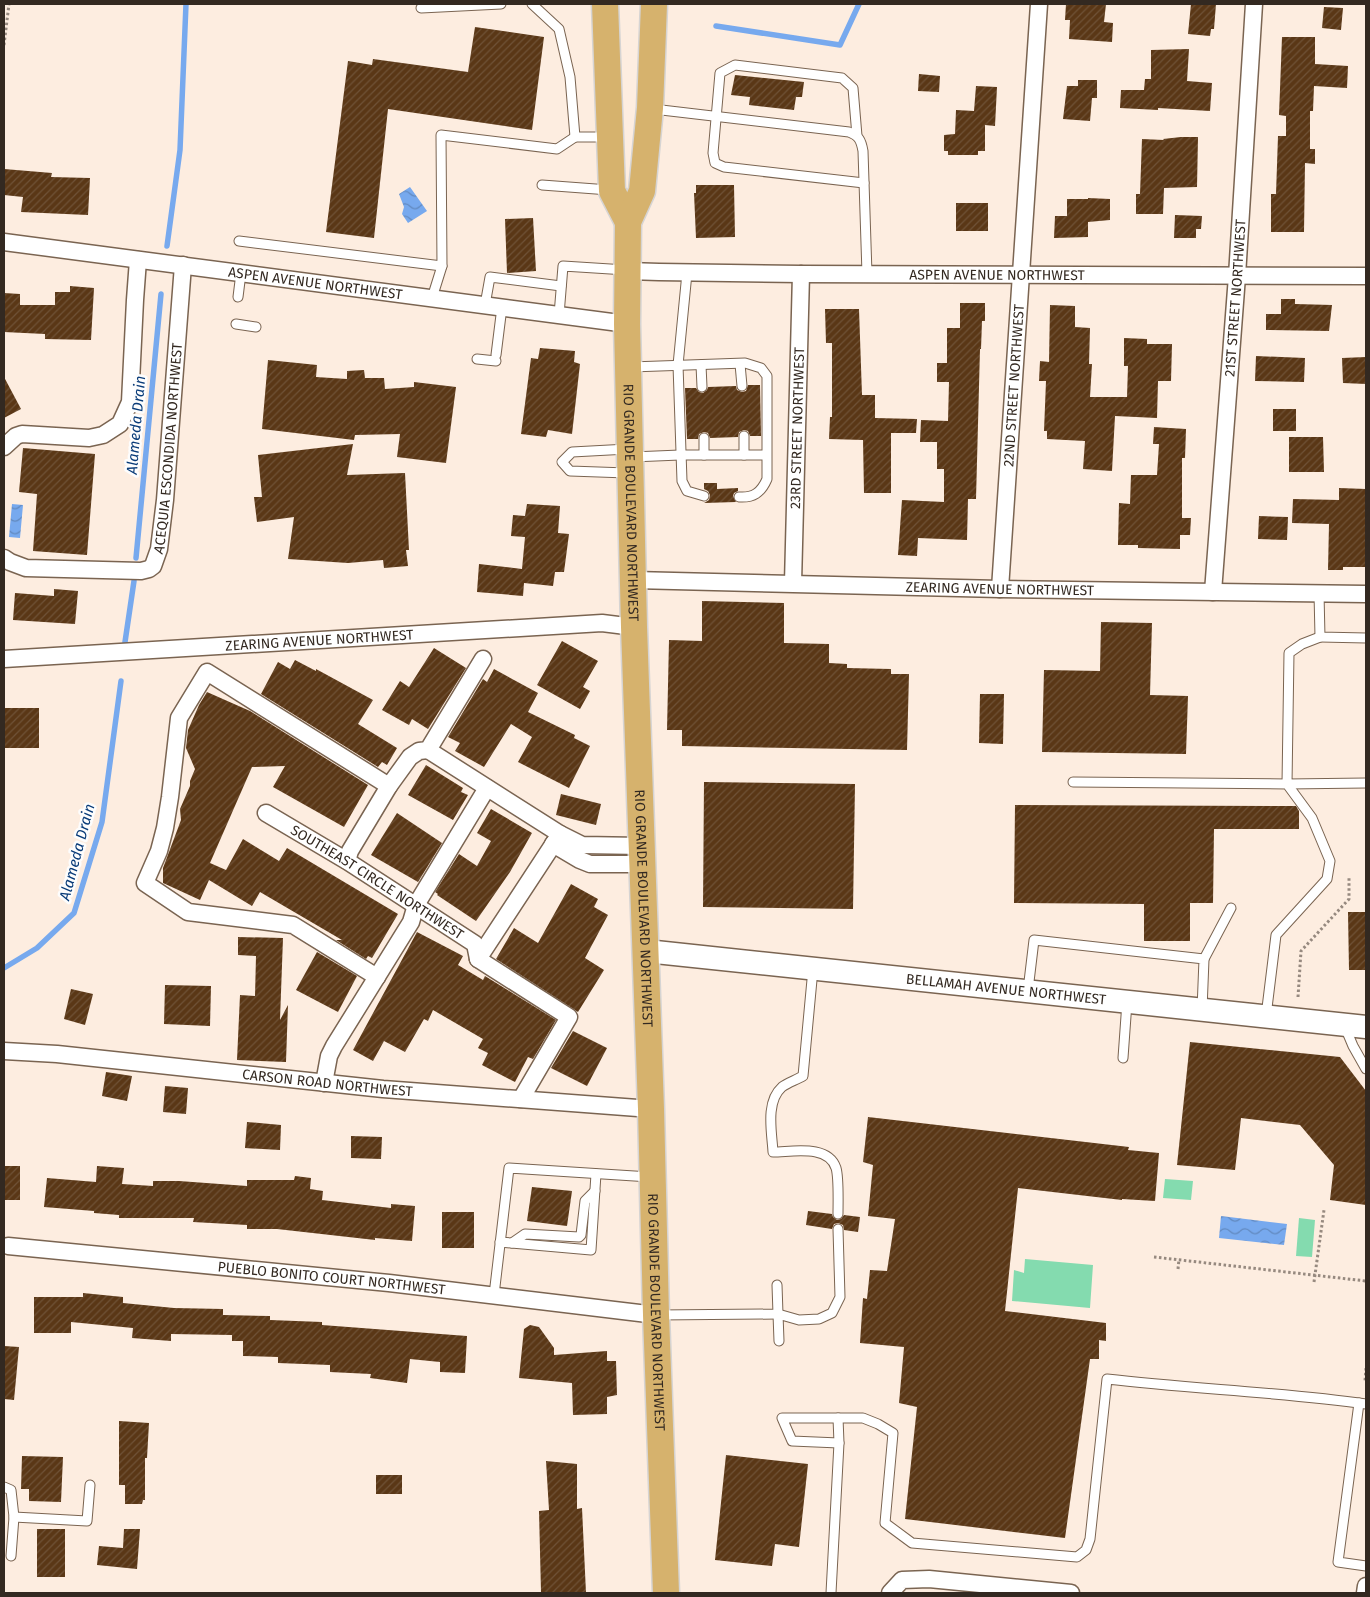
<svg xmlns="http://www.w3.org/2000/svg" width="1370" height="1597" font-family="'Fira Sans',sans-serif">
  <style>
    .grass { fill: #84dbaf }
    .water { fill: url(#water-waves) }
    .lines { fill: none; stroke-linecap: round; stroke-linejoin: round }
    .stream { stroke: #77a9ee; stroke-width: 5.5 }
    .building { fill: url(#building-hatch) }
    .lane-casing { stroke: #7a6451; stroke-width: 11 }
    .street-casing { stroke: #7a6451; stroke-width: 19 }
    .secondary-casing { stroke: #7a6451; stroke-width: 25 }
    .primary-casing { stroke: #d6d4d3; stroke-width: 29 }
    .path { stroke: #96897f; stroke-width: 3; stroke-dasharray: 2.5 2.5; stroke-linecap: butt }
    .lane { stroke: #fff; stroke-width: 9 }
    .street { stroke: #fff; stroke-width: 16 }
    .secondary { stroke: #fff; stroke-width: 22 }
    .primary { stroke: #d6b26d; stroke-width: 26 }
    .labels { text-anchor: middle; stroke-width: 5; stroke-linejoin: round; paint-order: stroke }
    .street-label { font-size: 14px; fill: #332921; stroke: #fdfdfd }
    .water-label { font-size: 15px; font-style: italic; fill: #093b78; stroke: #fdfdfd }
  </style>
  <defs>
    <pattern id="water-waves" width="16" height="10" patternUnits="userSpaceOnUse" patternTransform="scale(1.25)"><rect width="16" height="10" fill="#77a9ee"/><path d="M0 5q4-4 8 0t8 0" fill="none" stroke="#628ac0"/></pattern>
    <pattern id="building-hatch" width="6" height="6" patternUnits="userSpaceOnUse" patternTransform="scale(1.25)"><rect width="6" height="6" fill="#5a3716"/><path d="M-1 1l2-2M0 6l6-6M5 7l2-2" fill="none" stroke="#6f5237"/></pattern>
  </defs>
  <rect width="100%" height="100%" fill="#fdede0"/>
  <!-- grass -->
  <g class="grass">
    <polygon points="1165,1179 1193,1181 1191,1200 1163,1198"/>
    <polygon points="1299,1218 1315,1220 1312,1257 1296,1256"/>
    <polygon points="1025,1259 1093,1265 1090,1308 1012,1301 1014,1270 1024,1273"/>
  </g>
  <!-- water -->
  <g class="water">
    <polygon points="410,187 427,211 408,223 402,214 404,207 399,194"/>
    <polygon points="12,504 23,505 20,538 9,537"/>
    <polygon points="1221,1216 1287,1224 1284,1245 1219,1238"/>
  </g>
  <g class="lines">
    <!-- stream -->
    <g class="stream">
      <polyline points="716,26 840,45 859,4"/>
      <polyline points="167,246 180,150 186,4"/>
      <polyline points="136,558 161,294"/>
      <polyline points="125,642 134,581"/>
      <polyline points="4,968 37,948 74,913 102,822 121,681"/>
    </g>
  </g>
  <!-- building -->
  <g class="building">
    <polygon points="1066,4 1106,4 1104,22 1113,23 1112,42 1069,39 1070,20 1065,20"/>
    <polygon points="1191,4 1216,4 1214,29 1211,29 1210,36 1188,34"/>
    <polygon points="1324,7 1343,8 1341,30 1322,28"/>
    <polygon points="475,27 544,37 532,130 388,109 374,238 326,232 348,61 372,65 373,59 468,72"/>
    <polygon points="1282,37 1315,37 1315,64 1348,66 1347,88 1314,86 1313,111 1310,111 1310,149 1315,149 1315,164 1305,163 1304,232 1271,232 1271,194 1276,194 1278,136 1286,136 1286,116 1279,115"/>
    <polygon points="1189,49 1187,81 1212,83 1210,111 1158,108 1158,110 1120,108 1121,90 1144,90 1145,79 1151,79 1151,50"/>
    <polygon points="919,74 940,76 939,92 918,91"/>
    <polygon points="735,75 804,82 802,97 796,97 794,110 749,105 750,97 731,95"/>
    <polygon points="1078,80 1097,80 1097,98 1092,98 1090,121 1063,119 1067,86 1078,86"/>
    <polygon points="976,86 997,87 995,126 985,125 985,151 978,151 978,155 948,155 948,151 944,151 944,135 955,134 956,110 974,111"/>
    <polygon points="1181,137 1198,137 1197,187 1164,188 1163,214 1136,214 1136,194 1140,194 1142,139 1164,140 1163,139"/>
    <polygon points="4,169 52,173 51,177 90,178 88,215 21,212 23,197 4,195"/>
    <polygon points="696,185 734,185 735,237 696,238 694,193 696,193"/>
    <polygon points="1088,198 1110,199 1110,220 1088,222 1088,237 1054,238 1055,216 1067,216 1067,199 1088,199"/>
    <rect x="956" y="203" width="32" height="28"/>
    <polygon points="1175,215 1202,216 1201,229 1196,229 1196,238 1174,238"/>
    <polygon points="533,218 536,271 507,273 505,219"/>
    <polygon points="70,286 94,288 91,340 45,339 45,334 4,332 4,293 20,294 20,305 55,305 55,292 70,292"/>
    <polygon points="1281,299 1295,299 1295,304 1332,305 1329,331 1266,330 1266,314 1281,314"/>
    <polygon points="960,303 985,303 985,321 982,321 981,349 980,349 976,499 968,499 967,540 918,538 917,556 898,555 902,500 944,502 944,469 937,469 937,442 920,442 921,420 948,421 949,382 937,382 937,363 947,363 947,328 960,328"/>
    <polygon points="1050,305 1075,306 1075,327 1090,328 1089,364 1092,364 1090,397 1127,397 1128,366 1124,366 1124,338 1147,339 1147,344 1172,344 1171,381 1158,381 1157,418 1115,416 1112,471 1083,469 1085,441 1047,439 1047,431 1044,431 1046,381 1039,381 1040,361 1049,362"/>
    <polygon points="825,309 859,309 862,395 875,395 875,418 917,419 916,433 891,433 891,493 864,493 863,440 829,439 830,417 832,417 832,343 826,343"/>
    <polygon points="540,348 575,351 574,362 580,364 572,434 548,430 546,437 521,434 531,358 538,359"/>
    <polygon points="1256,356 1305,358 1304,382 1255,381"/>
    <polygon points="1366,357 1366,384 1343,383 1342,358"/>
    <polygon points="268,360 317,365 316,377 347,379 347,371 364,370 365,378 384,378 385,389 414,387 414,382 456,387 446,463 397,457 400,434 355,435 354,440 262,429"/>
    <polygon points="4,377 21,409 4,418"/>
    <polygon points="748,385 760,385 761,436 750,436 748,431 744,430 739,432 738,437 710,438 708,433 704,432 699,434 698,439 687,439 685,388 696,388 699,392 703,393 707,390 708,387 736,386 737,390 742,392 746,391"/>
    <rect x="1273" y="409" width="23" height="22"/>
    <polygon points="1154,427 1186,429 1185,458 1182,458 1182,518 1191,518 1190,535 1180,535 1180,549 1138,548 1138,545 1118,545 1119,503 1130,504 1131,475 1157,475 1159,444 1153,444"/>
    <polygon points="1289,437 1323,437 1324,472 1289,472"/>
    <polygon points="353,444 347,475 405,473 409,550 406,550 408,566 384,568 383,560 348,563 288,559 294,517 257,522 254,497 262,497 258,455"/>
    <polygon points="23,448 95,454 87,555 33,551 37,494 19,492"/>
    <polygon points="704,483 717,483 717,489 738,488 738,491 734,493 733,496 736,502 704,503 709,500 710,495 708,491 704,489"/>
    <polygon points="1339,488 1366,489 1366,567 1343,567 1343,570 1328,570 1329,524 1292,523 1293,499 1339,500"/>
    <polygon points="527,504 560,506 558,533 569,534 564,572 555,572 553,586 524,583 523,596 477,592 479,564 522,569 525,537 511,536 513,515 525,516"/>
    <polygon points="1259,516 1288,517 1287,540 1258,539"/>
    <polygon points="54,589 78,591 75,624 13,620 15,593 54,596"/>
    <polygon points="702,601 784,603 784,643 829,644 829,663 847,664 847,668 891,669 891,674 909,674 907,750 682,746 682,730 667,730 669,640 702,641"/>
    <polygon points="1101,622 1152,623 1150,695 1188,696 1186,754 1042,752 1044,670 1100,671"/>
    <polygon points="562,641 598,661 583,687 590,691 580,709 537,685"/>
    <polygon points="434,648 466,668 428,729 412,719 409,725 382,710 400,681 409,687"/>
    <polygon points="295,660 316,671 316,669 373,700 358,724 397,748 387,765 382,762 378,767 261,694 278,662 290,669"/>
    <polygon points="494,669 538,693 528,712 575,735 574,738 590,746 569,788 518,762 532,737 511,724 484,767 455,751 460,743 448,737 483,679 487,682"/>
    <polygon points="207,692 250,711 368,785 344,827 273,787 285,766 252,767 210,863 226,870 243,839 279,861 287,848 398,914 372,958 368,956 366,959 336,940 342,940 260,892 252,906 209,880 200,900 163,883 163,868 181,820 180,809 190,786 190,781 195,769 186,748 188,730 199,705"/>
    <polygon points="980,694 1004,694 1003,744 979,743"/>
    <rect x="4" y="708" width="35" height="40"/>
    <polygon points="426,765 463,788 461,792 468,795 453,820 408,795"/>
    <polygon points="704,782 855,784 853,909 703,907"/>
    <polygon points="561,794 601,804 596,825 556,815"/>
    <polygon points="1015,805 1296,806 1299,811 1299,829 1214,829 1213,903 1190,903 1190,941 1144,941 1144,904 1014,903"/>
    <polygon points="491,809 532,833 510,872 476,921 437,895 438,894 435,892 459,854 477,866 491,841 477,833"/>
    <polygon points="397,813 442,843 418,882 371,855"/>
    <polygon points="571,884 598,899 594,907 608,915 585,958 604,970 578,1012 496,959 514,928 538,943"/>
    <polygon points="1348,912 1366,912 1366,970 1349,970"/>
    <polygon points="417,932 463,956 458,965 483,980 485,976 556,1020 533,1059 528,1057 515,1082 482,1065 488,1053 478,1048 483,1039 433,1010 428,1021 424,1019 405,1052 384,1041 373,1061 353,1050"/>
    <polygon points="238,937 283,938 280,1020 288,1005 286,1062 237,1060 240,995 255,996 256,956 238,955"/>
    <polygon points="317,952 357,976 338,1012 296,990"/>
    <polygon points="165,985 211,986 210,1026 164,1024"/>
    <polygon points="71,989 93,994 85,1025 64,1019"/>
    <polygon points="573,1031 607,1048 587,1086 551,1068"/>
    <polygon points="1190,1042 1340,1057 1366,1091 1366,1205 1330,1200 1334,1165 1300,1125 1241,1118 1235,1170 1177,1165"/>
    <polygon points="106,1072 132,1076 127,1101 102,1096"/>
    <polygon points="165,1086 188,1088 186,1114 163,1112"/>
    <polygon points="868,1117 1129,1147 1128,1150 1159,1153 1155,1201 1122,1199 1122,1200 1018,1188 1005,1311 1106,1323 1106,1341 1099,1340 1099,1359 1090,1359 1065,1538 905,1519 917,1407 899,1403 904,1347 860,1343 863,1298 867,1299 870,1270 887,1271 895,1219 868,1216 873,1165 863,1162"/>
    <polygon points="247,1122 281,1125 280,1150 245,1148"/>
    <polygon points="351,1136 382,1137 381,1159 351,1158"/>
    <rect x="4" y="1166" width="16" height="34"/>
    <polygon points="97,1166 124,1168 122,1184 153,1186 153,1181 179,1181 247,1186 247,1180 294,1180 295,1176 311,1178 310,1189 323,1191 322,1200 391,1208 391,1204 415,1206 412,1241 375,1238 375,1240 277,1229 247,1229 247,1225 193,1222 194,1218 119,1218 119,1215 94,1213 94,1211 44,1207 47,1178 96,1182"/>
    <polygon points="532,1187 572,1191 567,1226 527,1221"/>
    <polygon points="808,1211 832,1214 833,1217 837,1220 841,1219 844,1215 860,1217 858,1232 844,1230 843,1225 838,1223 834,1224 832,1229 806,1225"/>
    <rect x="442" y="1212" width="32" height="36"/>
    <polygon points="83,1293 123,1297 123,1303 174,1308 223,1309 223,1315 270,1316 270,1320 322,1322 322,1325 467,1336 465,1373 440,1372 440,1362 410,1359 407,1383 370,1378 371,1374 330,1372 330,1365 278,1363 278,1357 243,1356 243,1341 232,1341 232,1335 171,1334 171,1341 132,1338 133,1328 71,1322 71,1333 34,1333 34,1297 83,1297"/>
    <polygon points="530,1325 539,1327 554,1348 554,1355 607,1351 607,1361 616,1361 617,1395 607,1397 607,1414 573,1415 572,1383 519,1378 524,1329"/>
    <polygon points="4,1346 19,1347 14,1400 4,1399"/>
    <polygon points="119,1421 149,1423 147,1458 145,1458 145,1500 143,1500 142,1504 125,1504 125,1485 119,1485"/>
    <polygon points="726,1455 808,1464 799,1547 775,1544 772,1566 715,1560"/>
    <polygon points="22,1456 63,1457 61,1502 29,1501 29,1489 21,1489"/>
    <polygon points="546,1461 577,1464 577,1509 582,1508 586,1593 541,1592 539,1511 549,1510"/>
    <rect x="376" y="1475" width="26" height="19"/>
    <rect x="37" y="1529" width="28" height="48"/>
    <polygon points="124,1529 140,1529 137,1569 97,1565 99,1546 123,1548"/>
  </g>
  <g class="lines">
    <defs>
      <g id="lane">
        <polyline points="532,4 559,29 570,77 575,137 607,137"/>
        <polyline points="421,8 501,4"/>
        <path d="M653,109L849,132C859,136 861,140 863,151L867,274"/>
        <polyline points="857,136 853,88 842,78 735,65 720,73 713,153 715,163 724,167 864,183"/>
        <polyline points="542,185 609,190"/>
        <polyline points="239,241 442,266 441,135 557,149 575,137"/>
        <polyline points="687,273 678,365 682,481 687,491 704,496"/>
        <polyline points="238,297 241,273"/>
        <polyline points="432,298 442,266"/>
        <polyline points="485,305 490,277 561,286"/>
        <polyline points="559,315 563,266 626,270"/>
        <polyline points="236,324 256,327"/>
        <polyline points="496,355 502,307"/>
        <polyline points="477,359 496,361"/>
        <polyline points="740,364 742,386"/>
        <polyline points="701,365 702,387"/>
        <path d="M631,367L745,363L761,368L767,376V479C761,493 753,498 739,497"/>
        <polyline points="704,438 704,455"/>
        <polyline points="744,455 744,436"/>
        <polyline points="632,457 680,455 766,455"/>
        <polyline points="627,473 570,471 562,462 572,452 628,449"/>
        <polyline points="1319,593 1320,637 1366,638"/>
        <polyline points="1320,637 1302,644 1289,653 1287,784 1366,783"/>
        <polyline points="1073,782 1287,784 1312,818 1330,861 1327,879 1276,935 1266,1016"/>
        <polyline points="1204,959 1231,908"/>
        <path d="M813,969L803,1076C796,1080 787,1083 782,1087C765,1102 772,1133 773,1152C792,1152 828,1144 836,1168C839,1178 838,1203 838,1214"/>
        <polyline points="1028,990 1034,940 1204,959 1202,1010"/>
        <polyline points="1345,1027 1353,1046 1366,1069"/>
        <polyline points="1123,1058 1127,1002"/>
        <polyline points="500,1242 591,1250 596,1174"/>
        <polyline points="512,1243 525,1234 579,1237 581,1235 585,1201 595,1191"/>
        <polyline points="494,1295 509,1168 650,1177"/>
        <polyline points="658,1315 778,1314 777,1285"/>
        <polyline points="779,1341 778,1314 799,1320 819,1319 832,1313 840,1297 838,1229"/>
        <polyline points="1359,1403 1338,1562 1366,1566"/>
        <path d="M839,1443L792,1441L782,1418H863L878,1424L893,1433L885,1523L912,1543L1077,1557L1086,1550L1090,1539L1107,1379C1193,1389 1281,1392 1366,1404"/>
        <polyline points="4,1487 11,1490 14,1517 11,1556"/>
        <polyline points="14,1517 87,1521 90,1485"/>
        <polyline points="831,1593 839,1443 838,1418"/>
      </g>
      <g id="street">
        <path id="s1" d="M4,242L627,324"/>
        <path id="s2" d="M628,271L659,272L801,274L1366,276"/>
        <polyline points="4,447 16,436 22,434 89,438 103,435 120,424 130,402 135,300 138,260"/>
        <path id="s3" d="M4,558L10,562L26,568L141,571L149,569L153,566L159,549L165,500L183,265"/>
        <path id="s4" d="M634,580L1000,589L1366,594"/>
        <path id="s5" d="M793,583L801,274"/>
        <path id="s6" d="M1000,589L1039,4"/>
        <path id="s7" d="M1213,592L1237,276L1254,4"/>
        <path id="s8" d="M4,659L602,623L634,627"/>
        <polyline points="428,750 560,834 582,845 642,846"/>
        <path id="s9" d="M266,813L347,861L475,944L478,959L569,1017L521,1099"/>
        <polyline points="553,844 580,860 590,864 642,864"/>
        <polyline points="347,861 350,851 389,786 410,757 419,751 428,750 483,659"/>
        <polyline points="478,959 560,834"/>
        <polyline points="377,977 293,925 188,912 145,883 159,851 165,828 170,797 179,718 207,672 389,786"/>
        <path id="s10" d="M4,1051L57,1054L383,1089L651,1109"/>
        <polyline points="324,1083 329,1056 334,1046 411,922 416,905 487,788"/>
        <path id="s11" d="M8,1246L389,1283L656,1315"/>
        <polyline points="890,1593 902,1580 929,1579 1071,1593"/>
        <polyline points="1365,1593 1366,1586"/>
      </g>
      <g id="secondary">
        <path id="s12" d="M646,951L1366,1027"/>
      </g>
      <g id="primary">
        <polyline points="605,4 612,191 628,222"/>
        <path id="s13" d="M654,4L650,108L642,191L628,222L627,324L634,627L651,1109L656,1315L666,1593"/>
      </g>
    </defs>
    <!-- lane casing -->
    <use href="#lane" class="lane-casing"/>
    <!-- street casing -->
    <use href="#street" class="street-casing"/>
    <!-- secondary casing -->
    <use href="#secondary" class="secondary-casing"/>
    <!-- primary casing -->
    <use href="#primary" class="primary-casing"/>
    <!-- path -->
    <g class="path">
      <polyline points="4,45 9,4"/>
      <polyline points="1298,997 1301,951 1349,899 1349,877"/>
      <polyline points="1154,1257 1366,1281"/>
      <polyline points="1178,1269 1179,1259"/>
      <polyline points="1314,1282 1324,1210"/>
      <polyline points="1366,1368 1365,1381 1366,1382"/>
    </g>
    <!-- lane -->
    <use href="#lane" class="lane"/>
    <!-- street -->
    <use href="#street" class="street"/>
    <!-- secondary -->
    <use href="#secondary" class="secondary"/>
    <!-- primary -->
    <use href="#primary" class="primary"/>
  </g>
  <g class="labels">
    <!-- street labels -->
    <g class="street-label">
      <text dy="5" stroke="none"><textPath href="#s2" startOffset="369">ASPEN AVENUE NORTHWEST</textPath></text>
      <text dy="5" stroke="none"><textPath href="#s1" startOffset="314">ASPEN AVENUE NORTHWEST</textPath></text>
      <text dy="5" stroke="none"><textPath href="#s7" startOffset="295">21ST STREET NORTHWEST</textPath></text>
      <text dy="5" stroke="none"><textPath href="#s6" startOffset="204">22ND STREET NORTHWEST</textPath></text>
      <text dy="5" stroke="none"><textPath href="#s5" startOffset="155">23RD STREET NORTHWEST</textPath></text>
      <text dy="5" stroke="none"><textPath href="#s3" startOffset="272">ACEQUIA ESCONDIDA NORTHWEST</textPath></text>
      <text dy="5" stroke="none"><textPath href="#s13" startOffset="502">RIO GRANDE BOULEVARD NORTHWEST</textPath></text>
      <text dy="5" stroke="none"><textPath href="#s4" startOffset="366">ZEARING AVENUE NORTHWEST</textPath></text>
      <text dy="5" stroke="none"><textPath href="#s8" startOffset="316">ZEARING AVENUE NORTHWEST</textPath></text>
      <text dy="5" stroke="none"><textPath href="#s9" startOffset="131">SOUTHEAST CIRCLE NORTHWEST</textPath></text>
      <text dy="5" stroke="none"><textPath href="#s13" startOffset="908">RIO GRANDE BOULEVARD NORTHWEST</textPath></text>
      <text dy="5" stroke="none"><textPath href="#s12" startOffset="362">BELLAMAH AVENUE NORTHWEST</textPath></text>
      <text dy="5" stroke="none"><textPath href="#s10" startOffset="325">CARSON ROAD NORTHWEST</textPath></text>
      <text dy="5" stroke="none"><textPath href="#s11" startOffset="325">PUEBLO BONITO COURT NORTHWEST</textPath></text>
      <text dy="5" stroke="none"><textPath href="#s13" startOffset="1312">RIO GRANDE BOULEVARD NORTHWEST</textPath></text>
    </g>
    <!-- water labels -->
    <g class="water-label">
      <text transform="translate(136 425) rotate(-85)" y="5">Alameda Drain</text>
      <text transform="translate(77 852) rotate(-75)" y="5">Alameda Drain</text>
    </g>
  </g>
  <!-- border -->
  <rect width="1370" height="1597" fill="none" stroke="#332921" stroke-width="10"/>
</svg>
